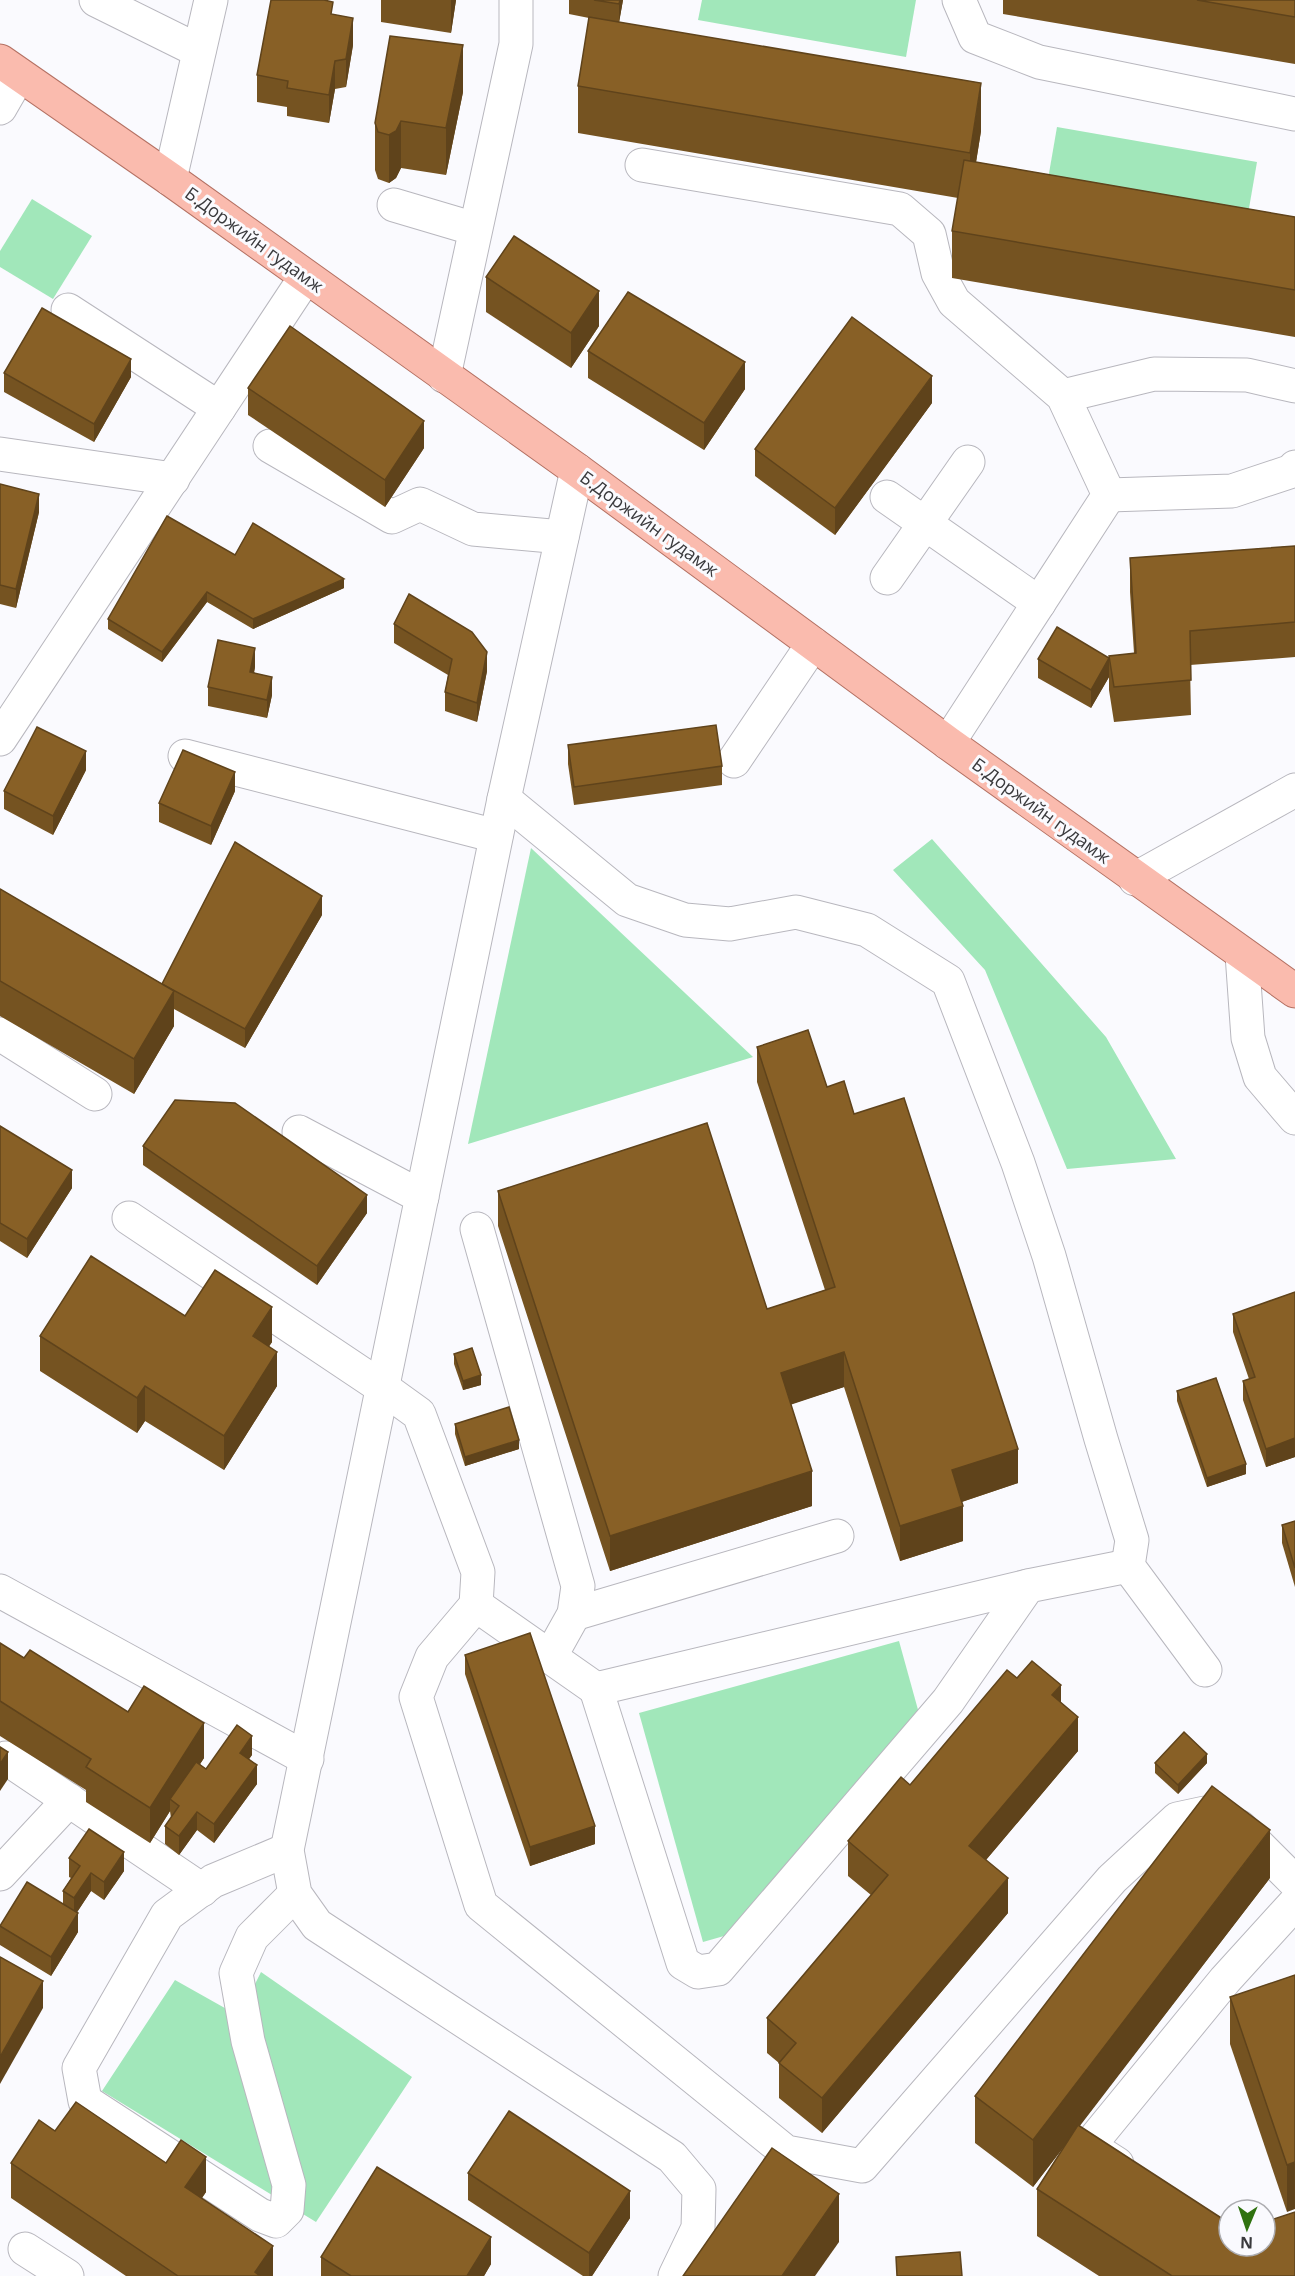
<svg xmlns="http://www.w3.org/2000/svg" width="1295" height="2276" font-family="'Open Sans',sans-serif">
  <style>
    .green { fill: #a1e7ba }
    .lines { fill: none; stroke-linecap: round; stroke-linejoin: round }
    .minor-casing { stroke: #b8b7be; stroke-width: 35 }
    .major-casing { stroke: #b47163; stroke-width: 35 }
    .minor { stroke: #fff; stroke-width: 33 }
    .major { stroke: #fabbae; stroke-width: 33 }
    .wall { fill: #755321 }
    .shaded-wall { fill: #5f431b }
    .building { fill: #886026; stroke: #5f431b; stroke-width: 1.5 }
    .labels { text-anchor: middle; stroke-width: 6; stroke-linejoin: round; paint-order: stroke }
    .street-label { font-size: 18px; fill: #3a3a3d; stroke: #fafafe }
  </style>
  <rect width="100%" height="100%" fill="#fafafe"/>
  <!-- green -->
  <g class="green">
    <polygon points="702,0 916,0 906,57 698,20"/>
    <polygon points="1057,127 1257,162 1243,243 1043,208"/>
    <polygon points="32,199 92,236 53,299 0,267 0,251"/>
    <polygon points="932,839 1106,1037 1176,1159 1067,1169 985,970 893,870"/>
    <polygon points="531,848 753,1057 468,1144"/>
    <polygon points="899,1641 920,1717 731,1934 703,1942 639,1713"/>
    <polygon points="261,1972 412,2077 316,2222 102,2091 175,1980 239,2016"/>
  </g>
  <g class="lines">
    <defs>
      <g id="minor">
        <polyline points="96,0 199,51"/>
        <polyline points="959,0 975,37 1039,62 1295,114"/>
        <polyline points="0,108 19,75"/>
        <polyline points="642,165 900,209 929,234 938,273 954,302 1063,396 1109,495 948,743"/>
        <polyline points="170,179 211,0"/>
        <polyline points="394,205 475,229"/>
        <polyline points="68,310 219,408"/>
        <polyline points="444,376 516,44 516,0"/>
        <polyline points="1063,396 1154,374 1247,375 1295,386"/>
        <polyline points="270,446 392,517 420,504 473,529 562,537"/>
        <polyline points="0,454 173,479"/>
        <polyline points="577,470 504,799 287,1850 295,1894 317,1925 672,2157 699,2189 698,2228 675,2276"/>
        <polyline points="1109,495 1232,491 1292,471 1295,467"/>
        <polyline points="887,497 1039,603"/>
        <polyline points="887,578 968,462"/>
        <polyline points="0,739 305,278"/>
        <polyline points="185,756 496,836"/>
        <polyline points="734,761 813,644"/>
        <polyline points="504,799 627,900 685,920 730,924 796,912 867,930 948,981 1018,1163 1049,1256 1101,1439 1132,1540 1128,1566 1205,1670"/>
        <polyline points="1135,879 1295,790"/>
        <polyline points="1242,954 1248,1038 1260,1077 1295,1118"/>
        <polyline points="0,1034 95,1094"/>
        <polyline points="299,1132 422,1197"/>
        <polyline points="129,1218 383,1388 419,1414 478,1572 476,1605 432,1657 416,1697 481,1905 786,2152 862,2166 1112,1879 1177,1819 1205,1813 1240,1827 1295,1882"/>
        <polyline points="477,1229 578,1586 574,1614 550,1657"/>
        <polyline points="0,1591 307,1759"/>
        <polyline points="476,1605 596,1689 1028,1586"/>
        <polyline points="574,1614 837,1536"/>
        <polyline points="596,1689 683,1963 698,1972 718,1969 948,1701 1028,1586 1128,1566"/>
        <polyline points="6,1758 202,1890"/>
        <polyline points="287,1850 213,1881 167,1915 79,2068 85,2101 260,2215 276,2221 287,2210 289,2185 248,2041 236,1973 252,1937 295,1894"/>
        <polyline points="0,1874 69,1800"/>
        <polyline points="1117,2164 1089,2146 1225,1980 1295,1903"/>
        <polyline points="25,2249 67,2276"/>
      </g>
      <polyline id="major" points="0,61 170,179 577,470 948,743 1295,991"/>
    </defs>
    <!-- minor casing -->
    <use href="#minor" class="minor-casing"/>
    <!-- major casing -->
    <use href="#major" class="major-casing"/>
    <!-- minor -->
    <use href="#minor" class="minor"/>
    <!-- major -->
    <use href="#major" class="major"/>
  </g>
  <!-- wall -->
  <g class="wall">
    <polygon points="381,0 456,0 451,33 381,22"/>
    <polygon points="569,0 623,0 619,22 981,131 976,162 1295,217 1295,337 952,278 952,231 958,198 578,133 578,86 589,18 569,14"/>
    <polygon points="1003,0 1295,0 1295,64 1003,14"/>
    <polygon points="353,45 346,87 335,89 329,123 287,116 287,107 257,102 257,75"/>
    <polygon points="463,92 446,175 401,168 396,178 389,183 378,179 375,170 375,123"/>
    <polygon points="486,277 599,326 571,368 486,312"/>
    <polygon points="588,351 745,389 704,450 588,378"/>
    <polygon points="4,373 131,377 94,442 4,392"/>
    <polygon points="248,388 424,448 385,507 248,415"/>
    <polygon points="932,403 835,535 755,476 755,449"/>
    <polygon points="0,484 39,512 16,608 0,604"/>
    <polygon points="1295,546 1295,657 1190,665 1191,715 1114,722 1109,690 1109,677 1091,708 1038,678 1038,659 1109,658 1134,653 1130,592 1130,558"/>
    <polygon points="235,555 344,588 253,629 207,602 162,662 108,629 108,619"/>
    <polygon points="394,624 487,671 477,722 445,711 445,692 448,675 394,643"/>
    <polygon points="255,667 254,673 272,695 267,718 208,706 208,687"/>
    <polygon points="568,745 722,766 722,785 574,805 568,764"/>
    <polygon points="86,770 53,835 4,809 4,791"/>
    <polygon points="235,791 211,845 159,822 159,803"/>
    <polygon points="0,889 162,984 322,915 245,1048 174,1009 174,1026 134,1094 0,1016"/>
    <polygon points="757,1047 827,1087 854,1114 1018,1483 962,1502 963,1541 900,1561 844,1387 791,1404 812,1506 610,1571 498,1226 498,1191 767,1309 825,1290 757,1082"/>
    <polygon points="0,1126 72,1188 27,1258 0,1241"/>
    <polygon points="143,1146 367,1213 317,1285 143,1165"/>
    <polygon points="1295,1292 1295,1457 1266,1467 1243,1400 1243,1381 1249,1379 1233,1332 1233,1314"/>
    <polygon points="185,1316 272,1342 269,1346 277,1386 224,1470 145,1421 137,1433 40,1371 40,1336"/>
    <polygon points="454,1354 481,1385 463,1390 454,1364"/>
    <polygon points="1177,1391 1246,1474 1207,1487 1177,1401"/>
    <polygon points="455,1424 519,1449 465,1466 455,1434"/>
    <polygon points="1295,1521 1295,1587 1282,1543 1282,1525"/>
    <polygon points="0,1643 24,1658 128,1712 204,1758 200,1764 206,1769 252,1755 249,1759 257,1784 214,1843 197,1830 179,1855 165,1844 165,1826 171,1818 170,1811 150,1843 86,1802 86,1790 0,1736"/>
    <polygon points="465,1655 595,1844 530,1866 465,1674"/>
    <polygon points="1017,1678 1061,1702 1078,1751 986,1860 1008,1913 822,2133 779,2098 779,2063 767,2053 767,2018 871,1895 848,1876 848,1841 910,1785"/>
    <polygon points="1155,1763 1207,1763 1178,1794 1155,1773"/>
    <polygon points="69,1858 124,1871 104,1900 91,1891 77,1912 78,1932 51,1976 0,1945 0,1926 63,1904 63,1891 71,1878 69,1877"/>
    <polygon points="1270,1878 1079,2126 1295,2276 1099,2276 1037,2236 1037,2189 1069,2140 1033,2187 975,2143 975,2096"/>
    <polygon points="1295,1975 1287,2212 1230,2044 1230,1997"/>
    <polygon points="55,2131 206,2192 202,2198 273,2276 126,2276 11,2198 11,2163"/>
    <polygon points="468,2173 630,2218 592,2276 583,2276 468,2200"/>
    <polygon points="321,2257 491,2264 484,2276 321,2276"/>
  </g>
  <!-- shaded-wall -->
  <g class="shaded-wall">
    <polygon points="451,0 456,0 451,33"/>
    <polygon points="620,0 623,0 619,23 619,4"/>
    <polygon points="353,18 353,45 346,87 346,59"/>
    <polygon points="463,45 463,92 446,175 446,128"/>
    <polygon points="335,61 335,89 329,123 329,95"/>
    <polygon points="981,83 981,131 970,200 970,153"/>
    <polygon points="401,121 401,168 396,178 389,183 389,135"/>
    <polygon points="599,291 599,326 571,368 571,333"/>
    <polygon points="131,359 131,377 94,442 94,424"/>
    <polygon points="745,362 745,389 704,450 704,423"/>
    <polygon points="932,376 932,403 835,535 835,508"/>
    <polygon points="424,421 424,448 385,507 385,480"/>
    <polygon points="39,494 39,512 16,608 16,589"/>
    <polygon points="344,579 344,588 253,629 253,619"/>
    <polygon points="207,592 207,602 162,662 162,652"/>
    <polygon points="255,648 255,667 250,691 250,672"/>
    <polygon points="487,652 487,671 477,722 477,703"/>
    <polygon points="1109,658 1109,677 1091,708 1091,690"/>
    <polygon points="272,677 272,695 267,718 267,700"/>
    <polygon points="86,751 86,770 53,835 53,816"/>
    <polygon points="235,772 235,791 211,845 211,826"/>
    <polygon points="322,896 322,915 245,1048 245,1029"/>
    <polygon points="174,991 174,1026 134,1094 134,1059"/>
    <polygon points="72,1170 72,1188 27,1258 27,1239"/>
    <polygon points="367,1195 367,1213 317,1285 317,1266"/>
    <polygon points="272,1307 272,1342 253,1371 253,1336"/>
    <polygon points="277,1352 277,1386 224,1470 224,1436"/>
    <polygon points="844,1352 844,1387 781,1408 781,1373"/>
    <polygon points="481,1375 481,1385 463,1390 463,1381"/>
    <polygon points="145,1386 145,1421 137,1433 137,1398"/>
    <polygon points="1295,1438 1295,1457 1266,1467 1266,1449"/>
    <polygon points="519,1440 519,1449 465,1466 465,1457"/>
    <polygon points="1018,1449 1018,1483 952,1505 952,1470"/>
    <polygon points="1246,1464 1246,1474 1207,1487 1207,1478"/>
    <polygon points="812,1471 812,1506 610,1571 610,1536"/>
    <polygon points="963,1506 963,1541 900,1561 900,1526"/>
    <polygon points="1061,1685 1061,1720 1052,1695"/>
    <polygon points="1078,1717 1078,1751 969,1880 969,1846"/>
    <polygon points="204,1723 204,1758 175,1803 170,1799 170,1811 150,1843 150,1808"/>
    <polygon points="252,1736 252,1755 240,1771 240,1753"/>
    <polygon points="8,1752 8,1779 0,1791 0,1764"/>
    <polygon points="1207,1754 1207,1763 1178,1794 1178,1785"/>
    <polygon points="257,1765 257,1784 214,1843 214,1824"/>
    <polygon points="197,1812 197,1830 179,1855 179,1836"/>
    <polygon points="595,1826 595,1844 530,1866 530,1847"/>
    <polygon points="1270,1830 1270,1878 1033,2187 1033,2140"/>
    <polygon points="124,1852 124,1871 104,1900 104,1882"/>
    <polygon points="91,1873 91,1891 74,1917 74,1898"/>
    <polygon points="1008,1878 1008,1913 822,2133 822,2098"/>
    <polygon points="78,1913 78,1932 51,1976 51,1957"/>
    <polygon points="43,1981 43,2008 0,2084 0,2057"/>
    <polygon points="206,2157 206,2192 185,2222 185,2187"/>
    <polygon points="1295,2162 1295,2209 1287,2212 1287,2165"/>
    <polygon points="630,2191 630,2218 592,2276 589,2276 589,2253"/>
    <polygon points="839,2194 839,2242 815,2276 782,2276"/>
    <polygon points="491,2237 491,2264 484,2276 467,2276"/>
    <polygon points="273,2246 273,2276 255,2276 255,2272"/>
  </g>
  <!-- building -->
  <g class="building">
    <polygon points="271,0 324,0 333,2 331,14 353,18 346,59 335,61 329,95 287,88 288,81 257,75"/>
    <polygon points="594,0 620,0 619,4"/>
    <polygon points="1197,0 1295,0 1295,17"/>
    <polygon points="589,17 981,83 970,153 578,86"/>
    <polygon points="390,36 463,45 446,128 401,121 396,131 389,135 378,132 375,123"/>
    <polygon points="964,160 1295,217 1295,290 952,231"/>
    <polygon points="514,236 599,291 571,333 486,277"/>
    <polygon points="628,292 745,362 704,423 588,351"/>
    <polygon points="42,308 131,359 94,424 4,373"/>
    <polygon points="852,317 932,376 835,508 755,449"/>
    <polygon points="290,326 424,421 385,480 248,388"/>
    <polygon points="0,484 39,494 16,589 0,585"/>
    <polygon points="167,516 235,555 253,523 344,579 253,619 207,592 162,652 108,619"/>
    <polygon points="1295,546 1295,622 1190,631 1191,680 1114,687 1109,656 1136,653 1130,558"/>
    <polygon points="409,594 472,632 487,652 477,703 445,692 452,659 394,624"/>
    <polygon points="1057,627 1109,658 1091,690 1038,659"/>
    <polygon points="218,640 255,648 250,672 272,677 267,700 208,687"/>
    <polygon points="716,725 722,766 574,787 568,745"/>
    <polygon points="37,727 86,751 53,816 4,791"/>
    <polygon points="183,750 235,772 211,826 159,803"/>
    <polygon points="235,842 322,896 245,1029 162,984"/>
    <polygon points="0,889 174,991 134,1059 0,981"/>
    <polygon points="808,1030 827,1087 844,1081 854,1114 904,1098 1018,1449 952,1470 963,1506 900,1526 844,1352 781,1373 812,1471 610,1536 498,1191 707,1123 767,1309 835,1287 757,1047"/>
    <polygon points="175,1100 235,1103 367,1195 317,1266 143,1146"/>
    <polygon points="0,1126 72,1170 27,1239 0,1223"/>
    <polygon points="91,1256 185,1316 215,1270 272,1307 253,1336 277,1352 224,1436 145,1386 137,1398 40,1336"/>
    <polygon points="1295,1292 1295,1438 1266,1449 1243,1381 1255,1377 1233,1314"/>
    <polygon points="472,1348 481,1375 463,1381 454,1354"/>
    <polygon points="1216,1378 1246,1464 1207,1478 1177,1391"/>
    <polygon points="509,1407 519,1440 465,1457 455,1424"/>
    <polygon points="1295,1521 1295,1568 1282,1525"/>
    <polygon points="530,1633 595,1826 530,1847 465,1655"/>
    <polygon points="0,1643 24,1658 30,1650 128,1712 144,1686 204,1723 150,1808 86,1767 91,1759 0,1701"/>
    <polygon points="1032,1661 1061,1685 1052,1695 1078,1717 969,1846 1008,1878 822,2098 779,2063 796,2043 767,2018 888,1875 848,1841 901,1777 910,1785 1007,1670 1017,1678"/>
    <polygon points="237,1725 252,1736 240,1753 257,1765 214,1824 197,1812 179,1836 165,1826 179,1806 170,1799 196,1762 206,1769"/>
    <polygon points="1184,1732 1207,1754 1178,1785 1155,1763"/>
    <polygon points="0,1747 8,1752 0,1764"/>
    <polygon points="1212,1786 1270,1830 1033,2140 975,2096"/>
    <polygon points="89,1829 124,1852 104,1882 91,1873 74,1898 63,1891 80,1866 69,1858"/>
    <polygon points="27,1882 78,1913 51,1957 0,1926"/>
    <polygon points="0,1957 43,1981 0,2057"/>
    <polygon points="1295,1975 1295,2162 1287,2165 1230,1997"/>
    <polygon points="76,2102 166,2163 181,2140 206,2157 185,2187 273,2246 255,2272 260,2276 178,2276 11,2163 39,2120 55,2131"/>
    <polygon points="509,2111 630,2191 589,2253 468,2173"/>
    <polygon points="1078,2125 1229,2223 1229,2246 1265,2246 1265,2222 1295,2212 1295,2276 1172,2276 1037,2189"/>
    <polygon points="772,2148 839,2194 782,2276 683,2276"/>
    <polygon points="377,2167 491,2237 467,2276 351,2276 321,2257"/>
    <polygon points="960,2252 962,2276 897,2276 896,2257"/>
  </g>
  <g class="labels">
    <!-- street labels -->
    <g class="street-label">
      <text transform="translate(254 240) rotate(36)" y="6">Б.Доржийн гудамж</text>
      <text transform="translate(649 524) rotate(36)" y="6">Б.Доржийн гудамж</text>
      <text transform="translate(1041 811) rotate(36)" y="6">Б.Доржийн гудамж</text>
    </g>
  </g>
  <!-- north arrow -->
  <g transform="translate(1247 2228) rotate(182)"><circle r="28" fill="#fafafe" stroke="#adadb1" stroke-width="1.5"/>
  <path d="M0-4.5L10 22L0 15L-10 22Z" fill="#2f720f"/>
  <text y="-9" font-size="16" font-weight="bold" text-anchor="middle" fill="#3a3a3d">N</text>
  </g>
</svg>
